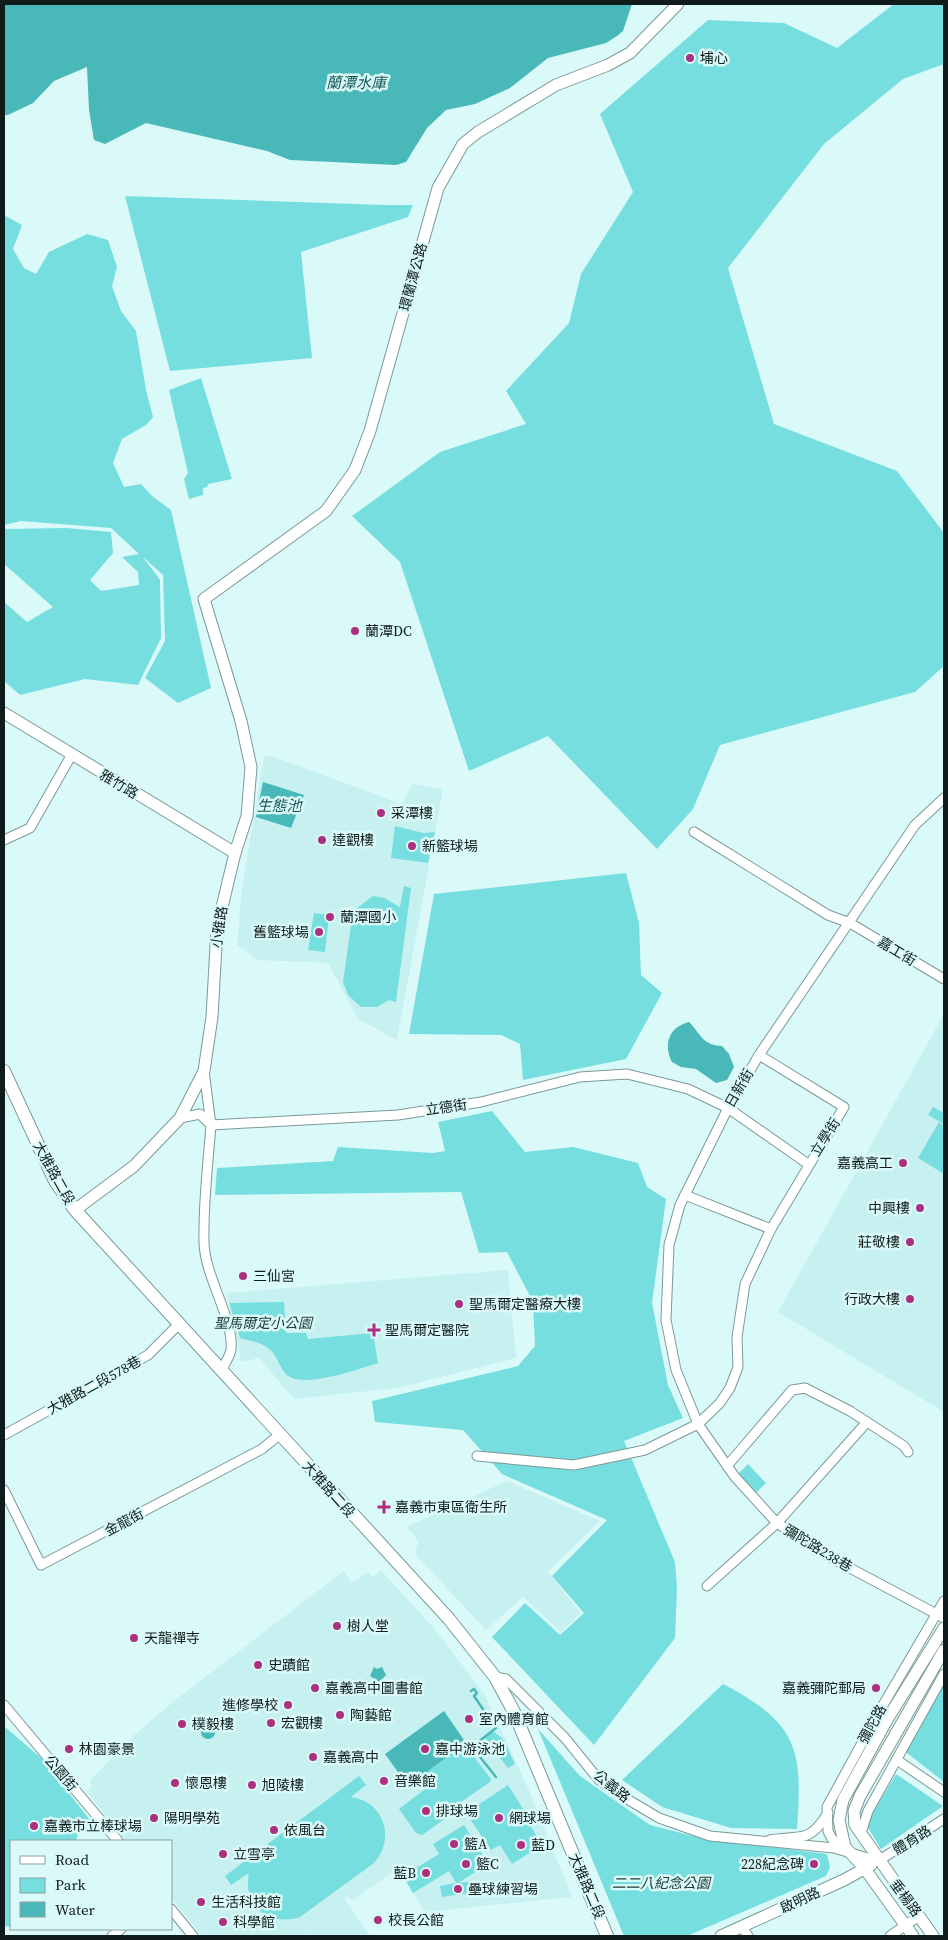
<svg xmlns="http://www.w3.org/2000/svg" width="948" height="1940" font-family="'Source Serif 4','Noto Sans TC',serif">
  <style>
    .built { fill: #c7f1f0 }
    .green { fill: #76dede }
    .water { fill: #48b8b8 }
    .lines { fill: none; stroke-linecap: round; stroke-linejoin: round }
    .stream { stroke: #48b8b8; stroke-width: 2.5 }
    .minor-casing { stroke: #7b9998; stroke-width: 11 }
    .tertiary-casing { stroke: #7b9998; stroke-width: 13 }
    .secondary-casing { stroke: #7b9998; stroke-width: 14 }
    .minor { stroke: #fff; stroke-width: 9 }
    .tertiary { stroke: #fff; stroke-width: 11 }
    .secondary { stroke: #fff; stroke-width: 12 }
    .poi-dot { fill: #ac2f80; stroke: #dafaf9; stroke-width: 2 }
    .labels { text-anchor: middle; stroke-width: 5; stroke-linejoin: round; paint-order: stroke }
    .poi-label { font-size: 14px; fill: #101b1b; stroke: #dafaf9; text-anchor: start }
    .street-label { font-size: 14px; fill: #101b1b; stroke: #dafaf9 }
    .park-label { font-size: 14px; font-style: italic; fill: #213a3a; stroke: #dafaf9 }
    .water-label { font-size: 15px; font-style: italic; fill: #155555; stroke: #dafaf9 }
  </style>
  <rect width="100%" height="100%" fill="#dafaf9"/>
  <!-- built -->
  <g class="built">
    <polygon points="264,756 274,757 402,804 412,784 443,789 397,1040 358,1019 328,963 258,960 237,945 242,888"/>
    <polygon points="944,1014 944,1412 778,1312"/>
    <polygon points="508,1270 516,1358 397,1388 294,1399 259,1358 241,1362 227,1293"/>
    <polygon points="507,1481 600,1521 548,1572 581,1613 561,1632 523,1597 486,1630 415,1554 418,1541 407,1527"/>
    <polygon points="381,1570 439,1634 485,1695 529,1790 572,1897 425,1912 398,1868 352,1901 347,1896 344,1898 370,1936 312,1936 310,1933 305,1936 202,1936 171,1898 171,1841 126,1841 87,1792 91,1788 91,1779 133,1736 179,1697 344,1571 351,1583 368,1572 373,1577"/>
  </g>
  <!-- green -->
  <g class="green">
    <polygon points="894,4 944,4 944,64 903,79 824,144 728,268 774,424 897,471 944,533 944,666 915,692 720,745 693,809 657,849 548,736 469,771 400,562 352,516 440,452 526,424 506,391 569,323 581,274 633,192 600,114 708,20 784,23 837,48"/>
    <polygon points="125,196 383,205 413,205 408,217 301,252 312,358 170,371"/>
    <polygon points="4,215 22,225 13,249 24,268 36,274 49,252 87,234 108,240 117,267 112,286 121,311 136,331 146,390 153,417 146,425 122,439 113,463 124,487 141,484 152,496 171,510 211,688 178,703 145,678 165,641 163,575 143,557 160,580 161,638 138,685 85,679 20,695 4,681 4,602 27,622 53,607 4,564 4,529 67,528 111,532 113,553 90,580 101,591 139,585 138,572 122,557 139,554 111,528 21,521 4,525"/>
    <polygon points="201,378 232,479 208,484 207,487 203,488 203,495 189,499 184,479 188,473 169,390"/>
    <polygon points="395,826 423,833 435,832 428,863 391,858"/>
    <polygon points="626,873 639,923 641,975 662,993 626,1059 523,1080 520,1044 501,1035 409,1034 434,894"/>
    <polygon points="404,886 411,888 396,1002 389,1000 377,1007 361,1007 348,995 343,982 353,911 373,896 384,898 400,907"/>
    <polygon points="314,913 329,915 325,952 308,950"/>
    <polygon points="933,1107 944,1113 944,1124 928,1115"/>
    <polygon points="492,1111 525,1152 573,1147 638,1163 647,1187 666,1199 652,1303 668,1385 683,1418 624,1441 675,1562 677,1589 675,1638 594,1745 492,1637 525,1603 560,1635 584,1613 552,1576 607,1520 502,1474 463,1430 375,1422 372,1401 518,1366 535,1346 533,1302 507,1252 479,1253 461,1192 215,1195 217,1168 333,1161 338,1147 433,1153 445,1151 438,1122"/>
    <polygon points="939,1122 944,1126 944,1174 918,1158"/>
    <path d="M284,1302L286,1333H306L308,1339L373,1333L378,1363C359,1369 301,1390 286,1374C281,1369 278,1360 274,1354C266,1343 252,1341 240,1338L229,1303Z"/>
    <polygon points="748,1464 766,1483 756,1493 738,1474"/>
    <path d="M723,1684C797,1723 803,1747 797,1829L731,1828L662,1807L622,1780Z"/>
    <polygon points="944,1685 944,1782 902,1749"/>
    <polygon points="4,1726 41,1758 94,1825 81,1823 76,1841 11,1841 11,1927 4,1926"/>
    <polygon points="538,1729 580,1776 650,1825 705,1839 827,1854 830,1867 826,1876 687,1936 624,1936"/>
    <polygon points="493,1731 503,1739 515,1764 508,1768 485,1738"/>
    <polygon points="464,1744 491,1779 490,1782 451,1809 453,1813 422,1835 416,1833 399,1809 433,1783 426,1773"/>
    <polygon points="896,1774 943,1806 881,1849 866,1824"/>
    <path d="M359,1776L366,1785L351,1797C384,1801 396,1839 374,1863L300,1917C269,1927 242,1906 249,1873L231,1885L225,1876Z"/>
    <polygon points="508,1785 532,1823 530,1825 542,1845 512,1864 500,1845 491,1850 466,1813"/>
    <polygon points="464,1825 488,1864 458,1883 474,1881 476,1892 442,1897 440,1886 456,1883 449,1871 413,1893 403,1876 439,1854 433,1844"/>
    <polygon points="518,1880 520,1892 485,1896 484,1883"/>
  </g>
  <!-- water -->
  <g class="water">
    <polygon points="4,4 632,4 623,31 617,36 606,43 548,58 510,88 475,104 446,110 427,128 406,162 396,165 290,160 267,151 146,123 105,144 94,140 89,110 87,67 54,81 33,103 8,115 4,115"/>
    <polygon points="263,782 304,795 291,828 256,817"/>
    <path d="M689,1022C701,1034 702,1045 722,1046L729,1054L734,1067L727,1080L716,1083L696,1069L681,1067L672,1062C663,1044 669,1027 689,1022Z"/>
    <polygon points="374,1667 377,1669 382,1667 386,1675 379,1682 370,1676"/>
    <polygon points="444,1711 466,1743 408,1786 385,1754"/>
    <circle cx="208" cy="1732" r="7"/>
  </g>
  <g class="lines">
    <!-- stream -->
    <polyline class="stream" points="471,1691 474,1689 477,1693 474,1696 496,1728 472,1747 496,1777"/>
    <defs>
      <g id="minor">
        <polyline points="944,798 915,825 759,1055 728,1108 680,1205 669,1245 666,1320 676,1370 698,1424 735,1477 777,1523 833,1559 944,1618"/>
        <polyline points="694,832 828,915 850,923 944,979"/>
        <polyline points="4,840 30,828 71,756"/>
        <polyline points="204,1071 211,1125 398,1115 481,1102 580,1077 627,1074 688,1089 728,1108 808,1164"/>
        <path d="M180,1118L200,1114L211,1125C208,1164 203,1203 204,1243C205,1277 234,1319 231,1350C230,1356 224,1364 222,1371"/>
        <polyline points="685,1195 771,1229"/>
        <polyline points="4,1435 148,1355 178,1325"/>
        <polyline points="477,1456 574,1465 645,1450 698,1424 719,1404 730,1388 738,1367 737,1337 745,1284 771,1229 844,1107 759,1055"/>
        <polyline points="727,1466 792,1390 805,1388 850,1411 904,1446 908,1452"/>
        <polyline points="4,1490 41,1565 262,1449 279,1435"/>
        <polyline points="707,1586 777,1523 867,1422"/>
        <polyline points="495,1677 506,1679 565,1738 599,1780 622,1796 659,1818 710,1836 834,1848 878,1861 944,1819"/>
        <polyline points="4,1705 118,1841"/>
        <polyline points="897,1760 944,1792"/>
        <polyline points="861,1833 868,1811 944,1674"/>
        <path d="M770,1840C802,1834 808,1845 828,1813"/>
        <polyline points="845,1847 832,1839 828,1831 827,1807 879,1712 944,1601"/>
        <polyline points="171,1909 193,1936"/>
        <polyline points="742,1927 748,1936"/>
        <polyline points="112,1936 121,1929"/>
        <polyline points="890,1936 919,1916"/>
      </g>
      <g id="tertiary">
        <polyline points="4,713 235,853"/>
        <polyline points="75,1210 134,1166 180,1118 204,1071 212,1017 217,928 235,853 247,816 251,767 241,721 204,599 326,511 355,470 370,431 438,188 463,144 478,132 556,85 608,65 630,53 678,4"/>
        <polyline points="721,1936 844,1880 871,1865"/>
        <polyline points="913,1936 865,1869 845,1847 839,1820 843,1800 888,1718 944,1628"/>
        <polyline points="933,1936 855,1825 854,1811 860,1796 944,1650"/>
      </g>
      <polyline id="secondary" points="4,1071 55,1181 75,1210 449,1619 495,1677 514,1712 607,1936"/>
    </defs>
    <!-- minor casing -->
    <use href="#minor" class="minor-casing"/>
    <!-- tertiary casing -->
    <use href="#tertiary" class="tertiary-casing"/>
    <!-- secondary casing -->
    <use href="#secondary" class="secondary-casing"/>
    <!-- minor -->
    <use href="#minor" class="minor"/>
    <!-- tertiary -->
    <use href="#tertiary" class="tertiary"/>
    <!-- secondary -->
    <use href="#secondary" class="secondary"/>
  </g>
  <!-- markers -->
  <g class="poi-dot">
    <circle cx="690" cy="58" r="5"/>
    <circle cx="355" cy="631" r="5"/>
    <circle cx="381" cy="813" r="5"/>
    <circle cx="322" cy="840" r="5"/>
    <circle cx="412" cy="846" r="5"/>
    <circle cx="330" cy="917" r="5"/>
    <circle cx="319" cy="932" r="5"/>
    <circle cx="903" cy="1163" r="5"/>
    <circle cx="920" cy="1208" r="5"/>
    <circle cx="910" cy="1242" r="5"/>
    <circle cx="243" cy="1276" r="5"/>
    <circle cx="910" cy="1299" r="5"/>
    <circle cx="459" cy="1304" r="5"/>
    <path d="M371.5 1322.5h5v5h5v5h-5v5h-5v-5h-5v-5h5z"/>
    <path d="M381.5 1499.5h5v5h5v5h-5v5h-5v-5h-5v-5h5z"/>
    <circle cx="337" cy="1626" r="5"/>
    <circle cx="134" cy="1638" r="5"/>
    <circle cx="258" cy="1665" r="5"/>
    <circle cx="315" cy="1688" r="5"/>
    <circle cx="876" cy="1688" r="5"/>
    <circle cx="288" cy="1705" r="5"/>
    <circle cx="340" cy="1715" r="5"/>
    <circle cx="469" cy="1719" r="5"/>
    <circle cx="271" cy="1723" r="5"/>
    <circle cx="182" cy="1724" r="5"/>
    <circle cx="69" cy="1749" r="5"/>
    <circle cx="425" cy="1749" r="5"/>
    <circle cx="313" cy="1757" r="5"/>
    <circle cx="384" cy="1781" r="5"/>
    <circle cx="175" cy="1783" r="5"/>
    <circle cx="252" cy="1785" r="5"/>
    <circle cx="426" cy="1811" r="5"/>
    <circle cx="154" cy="1818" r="5"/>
    <circle cx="499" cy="1818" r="5"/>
    <circle cx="34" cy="1826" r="5"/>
    <circle cx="274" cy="1830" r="5"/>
    <circle cx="454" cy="1844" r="5"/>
    <circle cx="521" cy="1845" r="5"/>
    <circle cx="223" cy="1854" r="5"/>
    <circle cx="466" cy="1864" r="5"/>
    <circle cx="814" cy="1864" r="5"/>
    <circle cx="426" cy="1873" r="5"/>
    <circle cx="458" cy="1889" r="5"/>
    <circle cx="201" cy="1902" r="5"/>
    <circle cx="378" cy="1920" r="5"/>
    <circle cx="223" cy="1922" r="5"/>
  </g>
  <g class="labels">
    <!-- poi labels -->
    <g class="poi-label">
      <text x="700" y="63">埔心</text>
      <text x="365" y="636">蘭潭DC</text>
      <text x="391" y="818">采潭樓</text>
      <text x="332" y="845">達觀樓</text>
      <text x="422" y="851">新籃球場</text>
      <text x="340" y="922">蘭潭國小</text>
      <text x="309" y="937" text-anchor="end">舊籃球場</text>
      <text x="893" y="1168" text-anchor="end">嘉義高工</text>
      <text x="910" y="1213" text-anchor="end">中興樓</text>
      <text x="900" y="1247" text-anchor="end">莊敬樓</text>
      <text x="253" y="1281">三仙宮</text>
      <text x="900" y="1304" text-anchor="end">行政大樓</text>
      <text x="469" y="1309">聖馬爾定醫療大樓</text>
      <text x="385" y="1335">聖馬爾定醫院</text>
      <text x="395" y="1512">嘉義市東區衛生所</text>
      <text x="347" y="1631">樹人堂</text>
      <text x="144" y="1643">天龍禪寺</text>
      <text x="268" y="1670">史蹟館</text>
      <text x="325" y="1693">嘉義高中圖書館</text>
      <text x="866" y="1693" text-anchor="end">嘉義彌陀郵局</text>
      <text x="278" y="1710" text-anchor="end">進修學校</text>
      <text x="350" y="1720">陶藝館</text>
      <text x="479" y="1724">室內體育館</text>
      <text x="281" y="1728">宏觀樓</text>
      <text x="192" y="1729">樸毅樓</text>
      <text x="79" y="1754">林園豪景</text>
      <text x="435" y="1754">嘉中游泳池</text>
      <text x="323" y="1762">嘉義高中</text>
      <text x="394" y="1786">音樂館</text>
      <text x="185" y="1788">懷恩樓</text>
      <text x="262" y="1790">旭陵樓</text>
      <text x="436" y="1816">排球場</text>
      <text x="164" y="1823">陽明學苑</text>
      <text x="509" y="1823">網球場</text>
      <text x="44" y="1831">嘉義市立棒球場</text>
      <text x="284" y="1835">依風台</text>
      <text x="464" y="1849">籃A</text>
      <text x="531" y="1850">藍D</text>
      <text x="233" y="1859">立雪亭</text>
      <text x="476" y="1869">籃C</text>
      <text x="804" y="1869" text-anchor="end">228紀念碑</text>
      <text x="416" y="1878" text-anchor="end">藍B</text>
      <text x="468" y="1894">壘球練習場</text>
      <text x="211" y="1907">生活科技館</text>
      <text x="388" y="1925">校長公館</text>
      <text x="233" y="1927">科學館</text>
    </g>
    <!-- street labels -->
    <g class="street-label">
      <text transform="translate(413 277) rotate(-75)" y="5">環蘭潭公路</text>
      <text transform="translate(119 784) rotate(31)" y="5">雅竹路</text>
      <text transform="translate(219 927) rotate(-81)" y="5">小雅路</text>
      <text transform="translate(897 951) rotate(31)" y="5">嘉工街</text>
      <text transform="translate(739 1088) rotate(-60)" y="5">日新街</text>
      <text transform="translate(446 1107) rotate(-8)" y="5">立德街</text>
      <text transform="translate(825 1137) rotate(-58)" y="5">立學街</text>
      <text transform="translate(54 1173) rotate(61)" y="5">大雅路二段</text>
      <text transform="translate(94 1385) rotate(-29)" y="5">大雅路二段578巷</text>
      <text transform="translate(329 1489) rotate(48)" y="5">大雅路二段</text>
      <text transform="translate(124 1522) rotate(-28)" y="5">金龍街</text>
      <text transform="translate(818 1548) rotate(31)" y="5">彌陀路238巷</text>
      <text transform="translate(872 1724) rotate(-61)" y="5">彌陀路</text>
      <text transform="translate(61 1773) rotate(50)" y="5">公園街</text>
      <text transform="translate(612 1786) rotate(39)" y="5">公義路</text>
      <text transform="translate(912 1840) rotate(-32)" y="5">體育路</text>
      <text transform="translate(587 1886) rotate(67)" y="5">大雅路二段</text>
      <text transform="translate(906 1898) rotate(54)" y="5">垂楊路</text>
      <text transform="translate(800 1900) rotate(-25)" y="5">啟明路</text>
    </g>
    <!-- park labels -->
    <g class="park-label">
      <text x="263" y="1328">聖馬爾定小公園</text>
      <text x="661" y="1888">二二八紀念公園</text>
    </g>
    <!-- water labels -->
    <g class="water-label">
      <text x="356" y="88">蘭潭水庫</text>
      <text x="279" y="811">生態池</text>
    </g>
  </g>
  <!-- border -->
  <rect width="948" height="1940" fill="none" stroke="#101b1b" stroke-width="10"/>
  <!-- legend -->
  <rect x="10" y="1840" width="162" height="90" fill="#dafaf9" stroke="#89a1a0"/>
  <rect x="20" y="1856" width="25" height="8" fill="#ffffff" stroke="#89a1a0"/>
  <text x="55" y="1865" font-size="15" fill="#101b1b">Road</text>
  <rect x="20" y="1878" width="25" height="15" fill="#76dede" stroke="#89a1a0"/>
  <text x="55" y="1890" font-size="15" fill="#101b1b">Park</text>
  <rect x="20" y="1902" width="25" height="15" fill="#48b8b8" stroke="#89a1a0"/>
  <text x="55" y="1915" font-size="15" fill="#101b1b">Water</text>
</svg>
